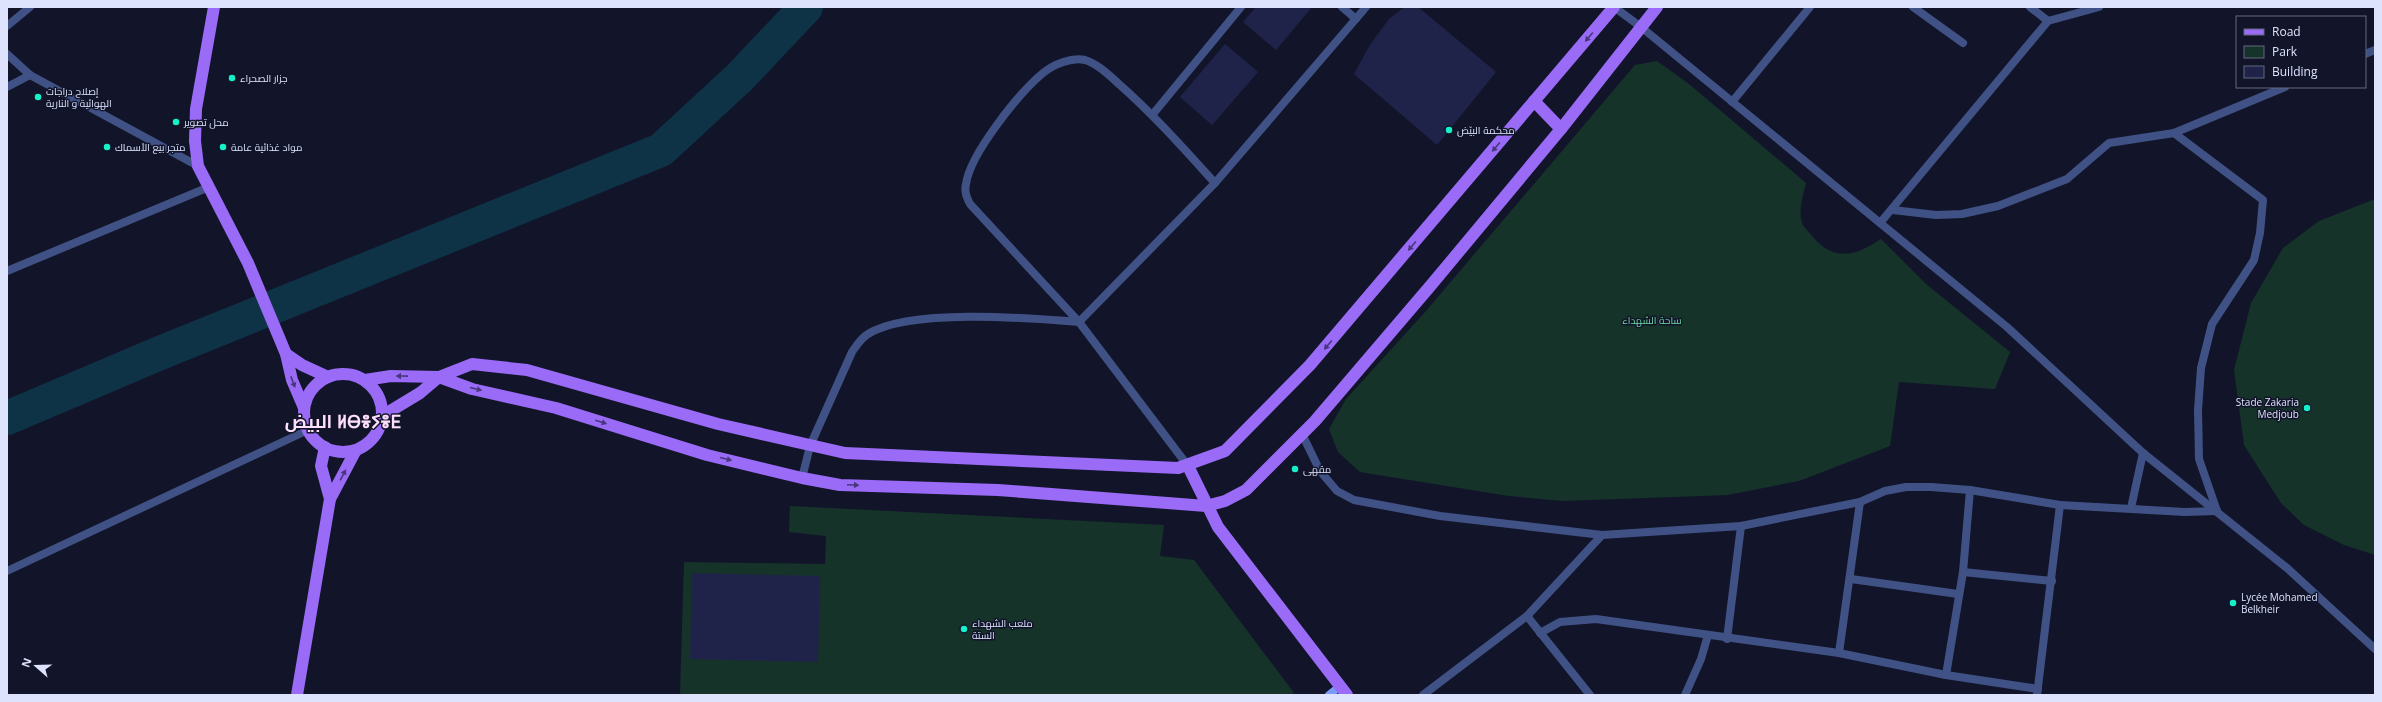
<svg xmlns="http://www.w3.org/2000/svg" width="2382" height="702" font-family="'Open Sans',Cairo,'Noto Sans Tifinagh',sans-serif">
  <style>
    .green { fill: #16332a }
    .lines { fill: none; stroke-linecap: round; stroke-linejoin: round }
    .river { stroke: #0e3347; stroke-width: 34 }
    .building { fill: #202349 }
    .service { stroke: #405285; stroke-width: 8 }
    .minor { stroke: #405285; stroke-width: 8 }
    .tertiary { stroke: #405285; stroke-width: 8 }
    .secondary { stroke: #7a9bf7; stroke-width: 8 }
    .primary { stroke: #9a6bf6; stroke-width: 12 }
    .oneway { fill: #48377c }
    .poi-dot { fill: #15f1c8; stroke: #12152a; stroke-width: 1.5 }
    .labels { text-anchor: middle; stroke-width: 3; stroke-linejoin: round; paint-order: stroke }
    .poi-label { font-size: 10px; fill: #dde3fd; stroke: #12152a; text-anchor: start }
    .park-label { font-size: 10px; fill: #6cda9f; stroke: #12152a }
    .town-label { font-size: 18px; font-weight: bold; fill: #fddffb; stroke: #12152a }
  </style>
  <rect width="100%" height="100%" fill="#12152a"/>
  <!-- green -->
  <g class="green">
    <path d="M1657,61L1689,84L1806,183C1803,195 1798,210 1802,223C1803,227 1810,233 1813,237C1835,263 1857,255 1881,239L1926,284L2010,352L1995,389L1899,382L1890,446L1799,481L1727,495L1562,501L1509,496L1360,472L1338,452L1329,429L1346,399L1426,311L1635,65Z"/>
    <polygon points="2375,199 2375,555 2344,545 2304,525 2281,503 2244,445 2234,370 2251,303 2283,248 2319,221"/>
    <polygon points="790,506 1164,525 1160,556 1194,560 1294,693 1291,695 680,695 684,562 825,564 826,536 789,532"/>
  </g>
  <g class="lines">
    <!-- river -->
    <polyline class="river" points="7,418 160,353 661,150 740,77 806,7"/>
  </g>
  <!-- building -->
  <g class="building">
    <polygon points="1256,7 1312,7 1276,50 1243,22"/>
    <polygon points="1405,7 1418,7 1496,72 1437,145 1354,74 1370,45 1389,19"/>
    <polygon points="1225,44 1258,72 1212,125 1180,97"/>
    <polygon points="692,573 820,576 818,662 690,659"/>
  </g>
  <g class="lines">
    <!-- service -->
    <g class="service">
      <polyline points="2365,54 2375,50"/>
      <polyline points="2174,133 2263,200 2260,233 2254,260 2212,324 2201,368 2198,410 2199,459 2217,511"/>
      <polyline points="1893,210 1936,215 1962,214 1998,206 2067,179 2109,143 2174,133 2285,87"/>
    </g>
    <!-- minor -->
    <g class="minor">
      <polyline points="1342,7 1356,19"/>
      <polyline points="1913,7 1963,43"/>
      <polyline points="2030,7 2048,21"/>
      <polyline points="7,26 30,7"/>
      <polyline points="7,54 30,75 198,166"/>
      <polyline points="7,87 30,75"/>
      <polyline points="1732,102 1810,7"/>
      <polyline points="1153,114 1241,7"/>
      <polyline points="1880,223 2048,21 2099,7"/>
      <polyline points="7,271 209,187"/>
      <polyline points="1302,434 1320,471 1337,491 1354,500 1440,516 1602,535 1741,526 1860,502 1885,491 1906,487 1931,487 1970,490 2060,505 2185,512 2217,511"/>
      <path d="M1188,466L1079,322L970,204C967,198 964,192 966,184C970,154 1019,93 1043,73C1054,64 1072,57 1085,60C1098,64 1110,76 1120,85C1154,115 1184,149 1215,183"/>
      <path d="M802,478L810,446L852,352C857,345 861,338 868,334C910,308 1029,318 1079,322L1215,183L1366,7"/>
      <polyline points="2131,508 2143,453"/>
      <polyline points="7,571 308,430"/>
      <polyline points="1963,572 2052,581"/>
      <polyline points="1851,579 1958,594"/>
      <polyline points="1527,616 1590,695"/>
      <polyline points="1540,633 1560,622 1596,619 1839,653 1946,675 2038,689"/>
      <polyline points="1727,639 1741,526"/>
      <polyline points="1839,653 1860,502"/>
      <polyline points="1946,675 1963,572 1970,490"/>
      <polyline points="1423,695 1527,616 1602,535"/>
      <polyline points="1685,695 1701,659 1708,635"/>
      <polyline points="2037,695 2060,505"/>
    </g>
    <!-- tertiary -->
    <polyline class="tertiary" points="1614,7 1641,27 2007,327 2143,453 2287,568 2375,649"/>
    <!-- secondary -->
    <polyline class="secondary" points="1329,695 1340,686"/>
    <!-- primary -->
    <g class="primary">
      <polyline points="214,7 196,109 195,141 198,166 248,263 286,354 292,380 304,408"/>
      <polyline points="1534,101 1561,129"/>
      <polyline points="286,354 302,365 328,377"/>
      <circle cx="343" cy="413" r="39"/>
      <polyline points="365,380 391,376 439,377 472,389 556,408 707,455 802,478 840,485 998,490 1206,506 1225,501 1246,490 1315,421 1432,284 1561,129 1657,7"/>
      <polyline points="382,416 420,393 439,377 472,364 527,370 718,424 845,453 1178,468 1225,451 1310,365 1614,7"/>
      <polyline points="325,447 321,466 330,499"/>
      <polyline points="1188,466 1218,527 1347,695"/>
      <polyline points="297,695 330,499 356,450"/>
    </g>
  </g>
  <!-- one-way arrows -->
  <defs><path id="oneway-solid" d="M-6-.8H1V-3.2L6.5 0L1 3.2V.8H-6Z"/></defs>
  <g class="oneway">
    <use href="#oneway-solid" transform="translate(1589 37) rotate(130)"/>
    <use href="#oneway-solid" transform="translate(1496 147) rotate(130)"/>
    <use href="#oneway-solid" transform="translate(1412 246) rotate(130)"/>
    <use href="#oneway-solid" transform="translate(1328 345) rotate(130)"/>
    <use href="#oneway-solid" transform="translate(402 376) rotate(-179)"/>
    <use href="#oneway-solid" transform="translate(293 382) rotate(70)"/>
    <use href="#oneway-solid" transform="translate(476 389) rotate(14)"/>
    <use href="#oneway-solid" transform="translate(601 422) rotate(17)"/>
    <use href="#oneway-solid" transform="translate(726 459) rotate(14)"/>
    <use href="#oneway-solid" transform="translate(343 475) rotate(-62)"/>
    <use href="#oneway-solid" transform="translate(853 485) rotate(2)"/>
  </g>
  <!-- markers -->
  <g class="poi-dot">
    <circle cx="232" cy="78" r="4"/>
    <circle cx="38" cy="97" r="4"/>
    <circle cx="176" cy="122" r="4"/>
    <circle cx="1449" cy="130" r="4"/>
    <circle cx="107" cy="147" r="4"/>
    <circle cx="223" cy="147" r="4"/>
    <circle cx="2307" cy="408" r="4"/>
    <circle cx="1295" cy="469" r="4"/>
    <circle cx="2233" cy="603" r="4"/>
    <circle cx="964" cy="629" r="4"/>
  </g>
  <g class="labels">
    <!-- poi labels -->
    <g class="poi-label">
      <text x="240" y="82">جزار الصحراء</text>
      <text x="46" y="95">إصلاح دراجات<tspan x="46" dy="12">الهوائية و النارية</tspan></text>
      <text x="184" y="126">محل تصوير</text>
      <text x="1457" y="134">محكمة البيّض</text>
      <text x="115" y="151">متجر بيع الأسماك</text>
      <text x="231" y="151">مواد غذائية عامة</text>
      <text x="2299" y="406" text-anchor="end">Stade Zakaria<tspan x="2299" dy="12">Medjoub</tspan></text>
      <text x="1303" y="473">مقهى</text>
      <text x="2241" y="601">Lycée Mohamed<tspan x="2241" dy="12">Belkheir</tspan></text>
      <text x="972" y="627">ملعب الشهداء<tspan x="972" dy="12">الستة</tspan></text>
    </g>
    <!-- park labels -->
    <g class="park-label">
      <text x="1652" y="324">ساحة الشهداء</text>
    </g>
    <!-- town labels -->
    <g class="town-label">
      <text x="343" y="428">البيض ⵍⴱⴻⵢⴻⴹ</text>
    </g>
  </g>
  <!-- border -->
  <rect width="2382" height="702" fill="none" stroke="#dde3fd" stroke-width="16"/>
  <!-- legend -->
  <rect x="2236" y="16" width="130" height="72" fill="#12152a" stroke="#63677e"/>
  <rect x="2244" y="29" width="20" height="6" fill="#9a6bf6" stroke="#63677e"/>
  <text x="2272" y="36" font-size="12" fill="#dde3fd">Road</text>
  <rect x="2244" y="46" width="20" height="12" fill="#16332a" stroke="#63677e"/>
  <text x="2272" y="56" font-size="12" fill="#dde3fd">Park</text>
  <rect x="2244" y="66" width="20" height="12" fill="#202349" stroke="#63677e"/>
  <text x="2272" y="76" font-size="12" fill="#dde3fd">Building</text>
  <!-- north arrow -->
  <g transform="translate(36 666) rotate(290)" stroke="#12152a" stroke-width="3" paint-order="stroke">
  <path d="M0-3L7 15L0 10L-7 15Z" fill="#dde3fd"/>
  <text y="-6" font-size="11" font-weight="bold" text-anchor="middle" fill="#dde3fd">N</text>
  </g>
</svg>
